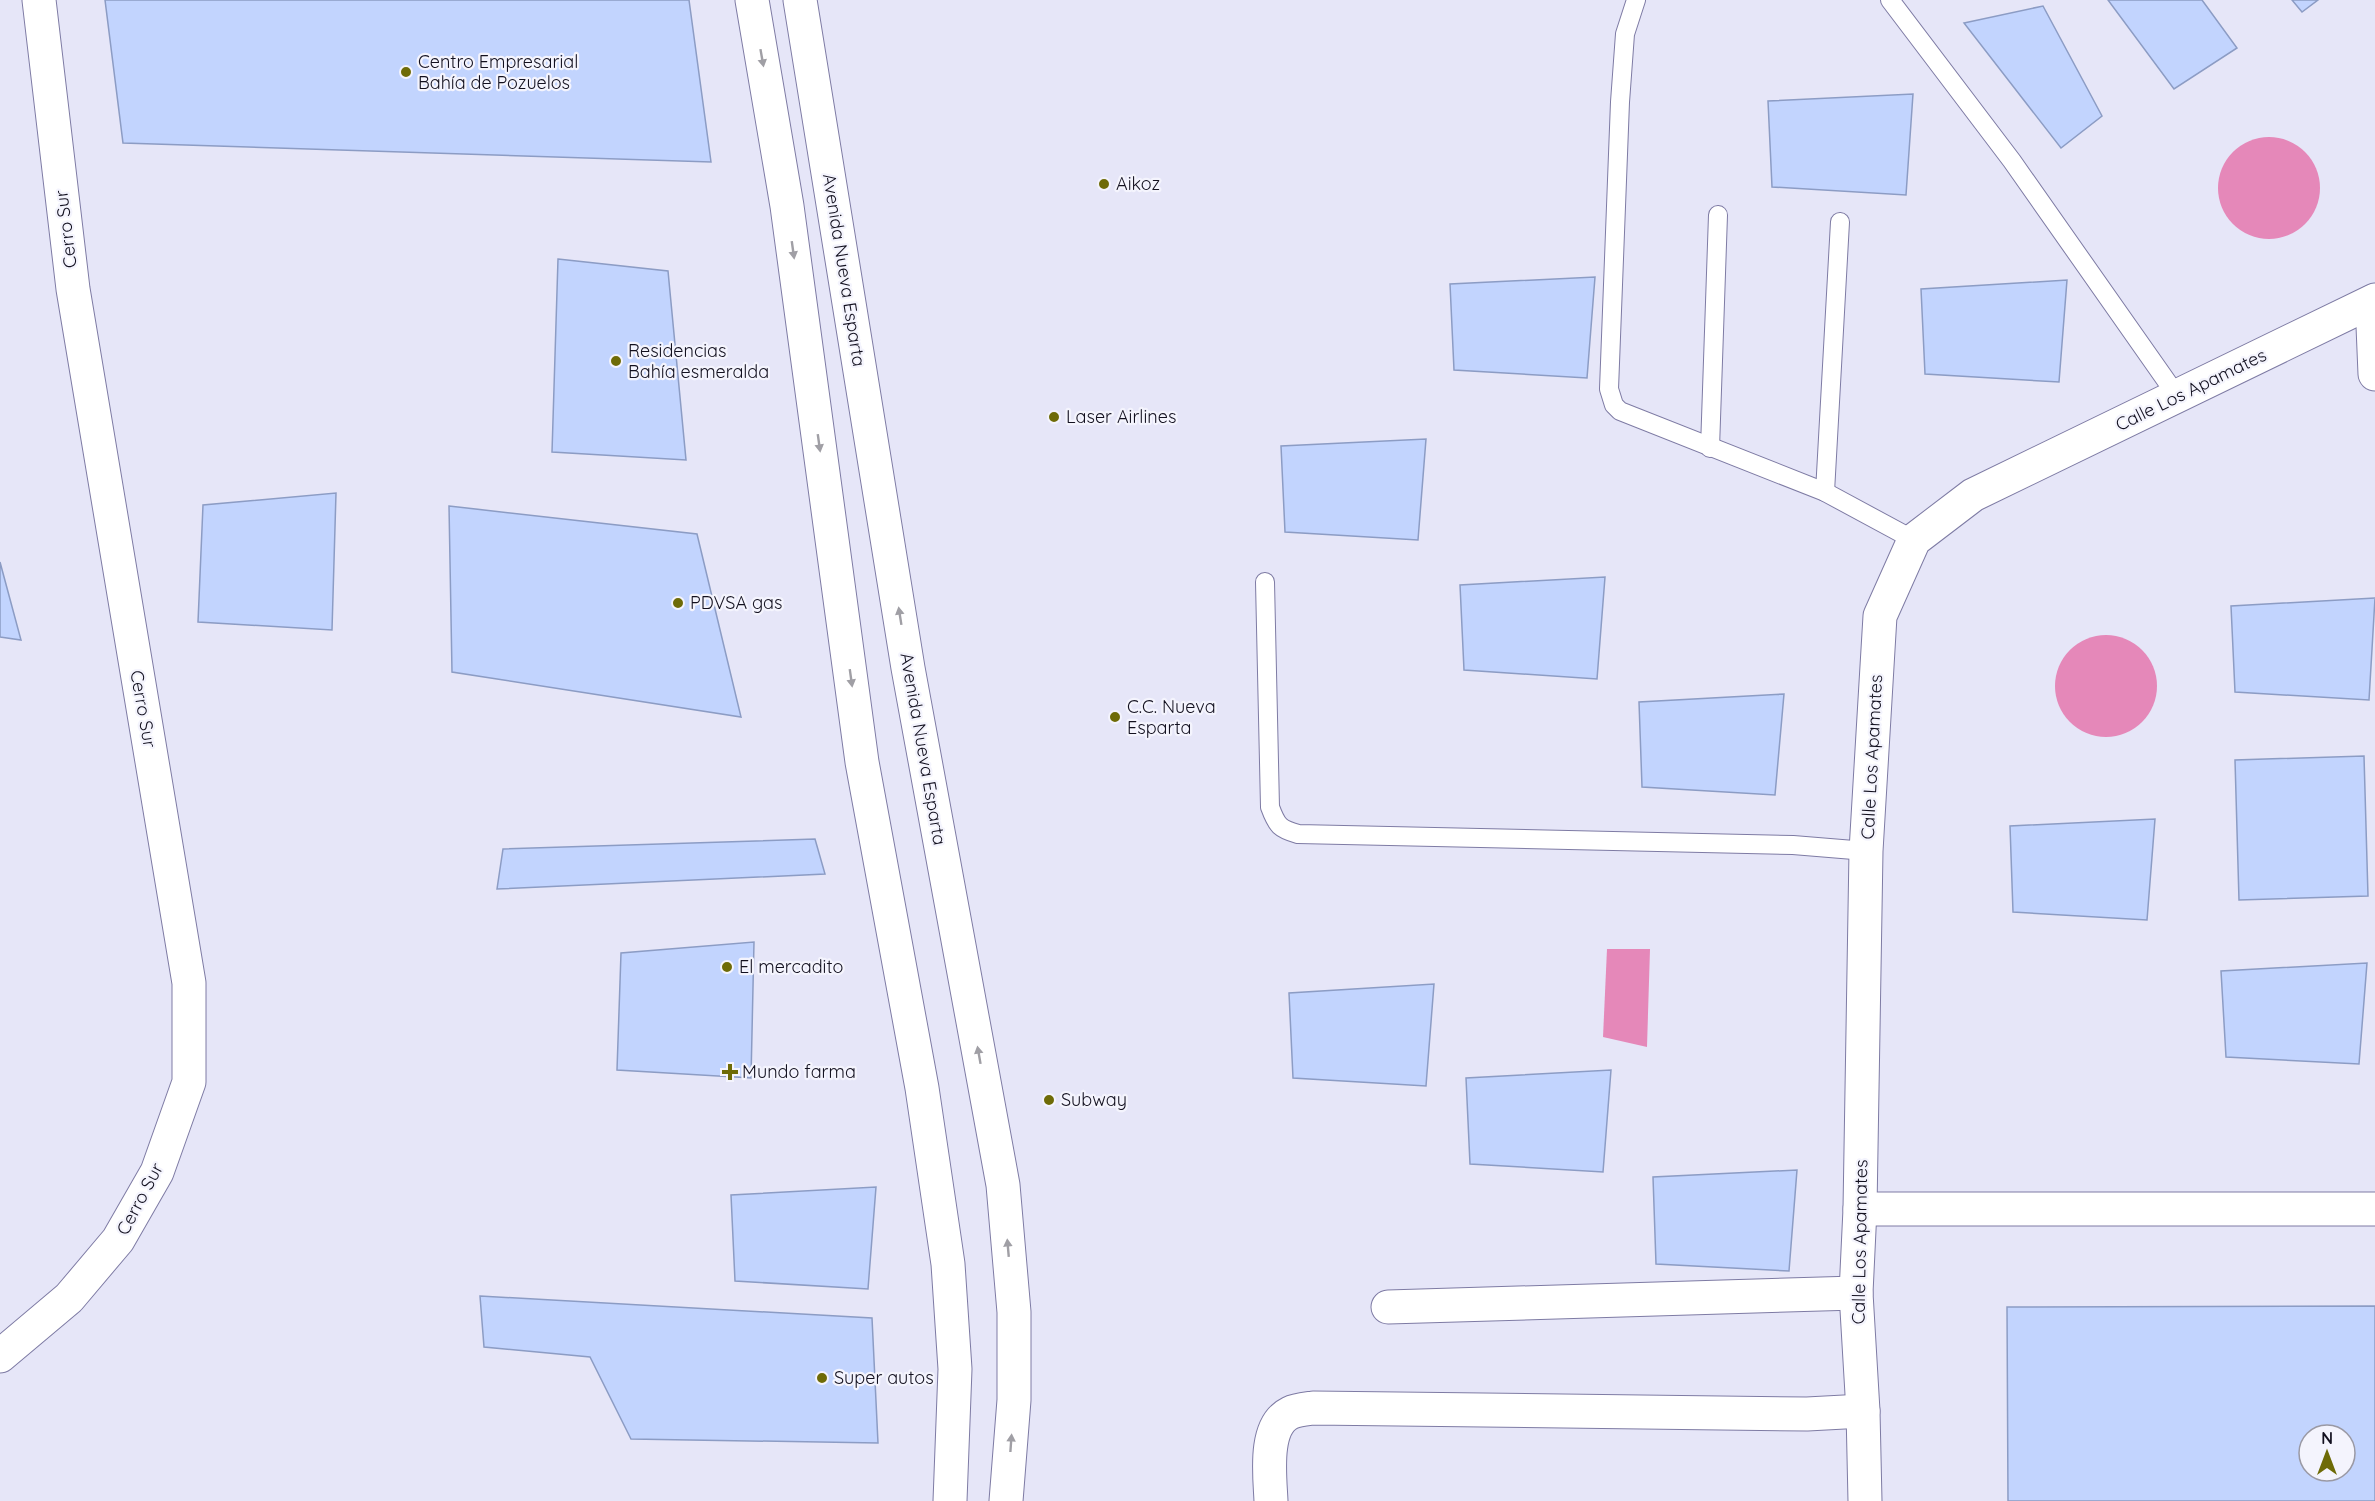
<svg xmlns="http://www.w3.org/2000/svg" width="2375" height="1501" font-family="Quicksand,sans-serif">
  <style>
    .water { fill: #e588b9 }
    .building { fill: #c2d4fe; stroke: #8c9cc4; stroke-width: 1.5; fill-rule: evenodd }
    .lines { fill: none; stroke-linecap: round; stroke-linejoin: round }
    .service-casing { stroke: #7e7ba4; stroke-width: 20 }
    .minor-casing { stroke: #7e7ba4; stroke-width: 35 }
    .service { stroke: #fff; stroke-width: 18 }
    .minor { stroke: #fff; stroke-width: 33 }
    .oneway { fill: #a09fa5 }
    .poi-dot { fill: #6e6b07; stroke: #f4f4fd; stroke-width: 2 }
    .labels { text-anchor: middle; stroke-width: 4.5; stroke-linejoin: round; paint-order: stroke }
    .poi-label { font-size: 18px; fill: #12101f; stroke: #f4f4fd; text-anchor: start }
    .street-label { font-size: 18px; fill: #12101f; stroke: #f4f4fd }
  </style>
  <rect width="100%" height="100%" fill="#e6e6f8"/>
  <!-- water -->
  <g class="water">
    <circle cx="2269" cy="188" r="51"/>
    <circle cx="2106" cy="686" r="51"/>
    <polygon points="1607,949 1650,949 1647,1047 1603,1037"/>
  </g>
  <!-- building -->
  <g class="building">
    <polygon points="105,0 689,0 711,162 123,143"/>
    <polygon points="2108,0 2202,0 2237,48 2174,89"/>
    <polygon points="2292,0 2318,0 2302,12"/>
    <polygon points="2043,6 2102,116 2061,148 1964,23"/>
    <polygon points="1913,94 1906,195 1772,187 1768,101"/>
    <polygon points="558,259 668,271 686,460 552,452"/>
    <polygon points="1595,277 1587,378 1454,370 1450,284"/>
    <polygon points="2067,280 2059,382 1925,374 1921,289"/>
    <polygon points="1426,439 1418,540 1285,532 1281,446"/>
    <polygon points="336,493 332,630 198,622 203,505"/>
    <polygon points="449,506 697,534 741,717 452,672"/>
    <polygon points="0,562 21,640 0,637"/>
    <polygon points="1605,577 1597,679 1464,670 1460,585"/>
    <polygon points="2375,598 2369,700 2235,692 2231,606"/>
    <polygon points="1784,694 1775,795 1642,787 1639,702"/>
    <polygon points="2364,756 2368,896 2239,900 2235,760"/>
    <polygon points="2155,819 2147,920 2013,912 2010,826"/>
    <polygon points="815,839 825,874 497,889 503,849"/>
    <polygon points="754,942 751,1078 617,1070 621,953"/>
    <polygon points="2367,963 2359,1064 2226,1057 2221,971"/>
    <polygon points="1434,984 1426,1086 1293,1078 1289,993"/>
    <polygon points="1611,1070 1603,1172 1470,1164 1466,1078"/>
    <polygon points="1797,1170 1789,1271 1656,1264 1653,1177"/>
    <polygon points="876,1187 868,1289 735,1281 731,1195"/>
    <polygon points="480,1296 872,1318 878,1443 631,1439 590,1357 484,1347"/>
    <path d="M2375,1306V1501H2008L2007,1307ZM2309,1435H2345V1471H2309Z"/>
  </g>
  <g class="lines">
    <defs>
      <g id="service">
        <polyline points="1636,0 1625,34 1620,102 1609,389 1614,405 1620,411 1825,492 1914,540"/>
        <polyline points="1890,0 2012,161 2177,396"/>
        <polyline points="1710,448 1718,215"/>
        <polyline points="1825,492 1840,222"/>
        <path d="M1265,582L1270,807C1277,826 1280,829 1298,834L1793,845L1866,851"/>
      </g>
      <g id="minor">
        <polyline points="752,0 787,206 862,762 922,1088 948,1264 955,1369 950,1501"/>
        <polyline points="800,0 908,668 1003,1185 1014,1312 1014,1400 1006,1501"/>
        <polyline points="2372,302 2375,374"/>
        <polyline points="1860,1209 2375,1209"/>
        <polyline points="1388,1307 1856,1293"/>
        <polyline points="0,1356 69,1298 118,1240 157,1172 189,1082 189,983 73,289 39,0"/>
        <path d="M1271,1501C1270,1477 1263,1426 1290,1413C1296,1410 1306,1409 1313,1408L1807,1414L1863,1411"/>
        <polyline points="1865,1501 1863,1411 1856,1293 1860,1209 1866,851 1880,616 1914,540 1973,495 2375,300"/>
      </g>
    </defs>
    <!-- service casing -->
    <use href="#service" class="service-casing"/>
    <!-- minor casing -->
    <use href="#minor" class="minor-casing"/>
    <!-- service -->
    <use href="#service" class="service"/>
    <!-- minor -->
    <use href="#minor" class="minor"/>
  </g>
  <!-- one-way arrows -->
  <defs><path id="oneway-solid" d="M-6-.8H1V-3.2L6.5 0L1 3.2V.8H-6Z" transform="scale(1.5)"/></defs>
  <g class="oneway">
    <use href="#oneway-solid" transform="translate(762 58) rotate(80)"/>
    <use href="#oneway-solid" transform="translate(793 250) rotate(82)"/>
    <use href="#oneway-solid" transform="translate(819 443) rotate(82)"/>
    <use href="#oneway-solid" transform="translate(900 616) rotate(-99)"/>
    <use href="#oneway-solid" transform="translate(851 678) rotate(82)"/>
    <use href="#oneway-solid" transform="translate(979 1055) rotate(-100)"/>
    <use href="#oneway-solid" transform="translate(1008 1248) rotate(-95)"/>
    <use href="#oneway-solid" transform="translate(1011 1443) rotate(-86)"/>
  </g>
  <!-- markers -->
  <g class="poi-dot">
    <circle cx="406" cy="72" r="6"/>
    <circle cx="1104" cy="184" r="6"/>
    <circle cx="616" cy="361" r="6"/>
    <circle cx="1054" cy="417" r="6"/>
    <circle cx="678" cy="603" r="6"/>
    <circle cx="1115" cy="717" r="6"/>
    <circle cx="727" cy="967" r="6"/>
    <path d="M727 1063h6v6h6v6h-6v6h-6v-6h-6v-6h6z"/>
    <circle cx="1049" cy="1100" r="6"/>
    <circle cx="822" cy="1378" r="6"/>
  </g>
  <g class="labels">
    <!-- poi labels -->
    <g class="poi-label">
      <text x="418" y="68">Centro Empresarial<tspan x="418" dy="21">Bahía de Pozuelos</tspan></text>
      <text x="1116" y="190">Aikoz</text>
      <text x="628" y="357">Residencias<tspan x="628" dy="21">Bahía esmeralda</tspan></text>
      <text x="1066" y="423">Laser Airlines</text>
      <text x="690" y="609">PDVSA gas</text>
      <text x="1127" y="713">C.C. Nueva<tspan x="1127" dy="21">Esparta</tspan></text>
      <text x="739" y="973">El mercadito</text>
      <text x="742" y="1078">Mundo farma</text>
      <text x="1061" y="1106">Subway</text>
      <text x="834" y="1384">Super autos</text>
    </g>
    <!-- street labels -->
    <g class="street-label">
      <text transform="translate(66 229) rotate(-97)" y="6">Cerro Sur</text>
      <text transform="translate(844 270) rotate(81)" y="6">Avenida Nueva Esparta</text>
      <text transform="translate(2191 390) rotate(-26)" y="6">Calle Los Apamates</text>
      <text transform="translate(143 709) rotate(80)" y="6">Cerro Sur</text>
      <text transform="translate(923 749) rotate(80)" y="6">Avenida Nueva Esparta</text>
      <text transform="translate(1872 757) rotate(-87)" y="6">Calle Los Apamates</text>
      <text transform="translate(140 1199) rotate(-62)" y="6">Cerro Sur</text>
      <text transform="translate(1860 1242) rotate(-89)" y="6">Calle Los Apamates</text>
    </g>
  </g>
  <!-- north arrow -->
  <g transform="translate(2327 1453)"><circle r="28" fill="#f4f4fd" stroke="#9a99a4" stroke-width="1.5"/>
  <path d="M0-4.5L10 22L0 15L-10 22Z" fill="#6e6b07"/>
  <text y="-9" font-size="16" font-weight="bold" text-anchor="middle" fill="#12101f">N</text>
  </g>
</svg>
